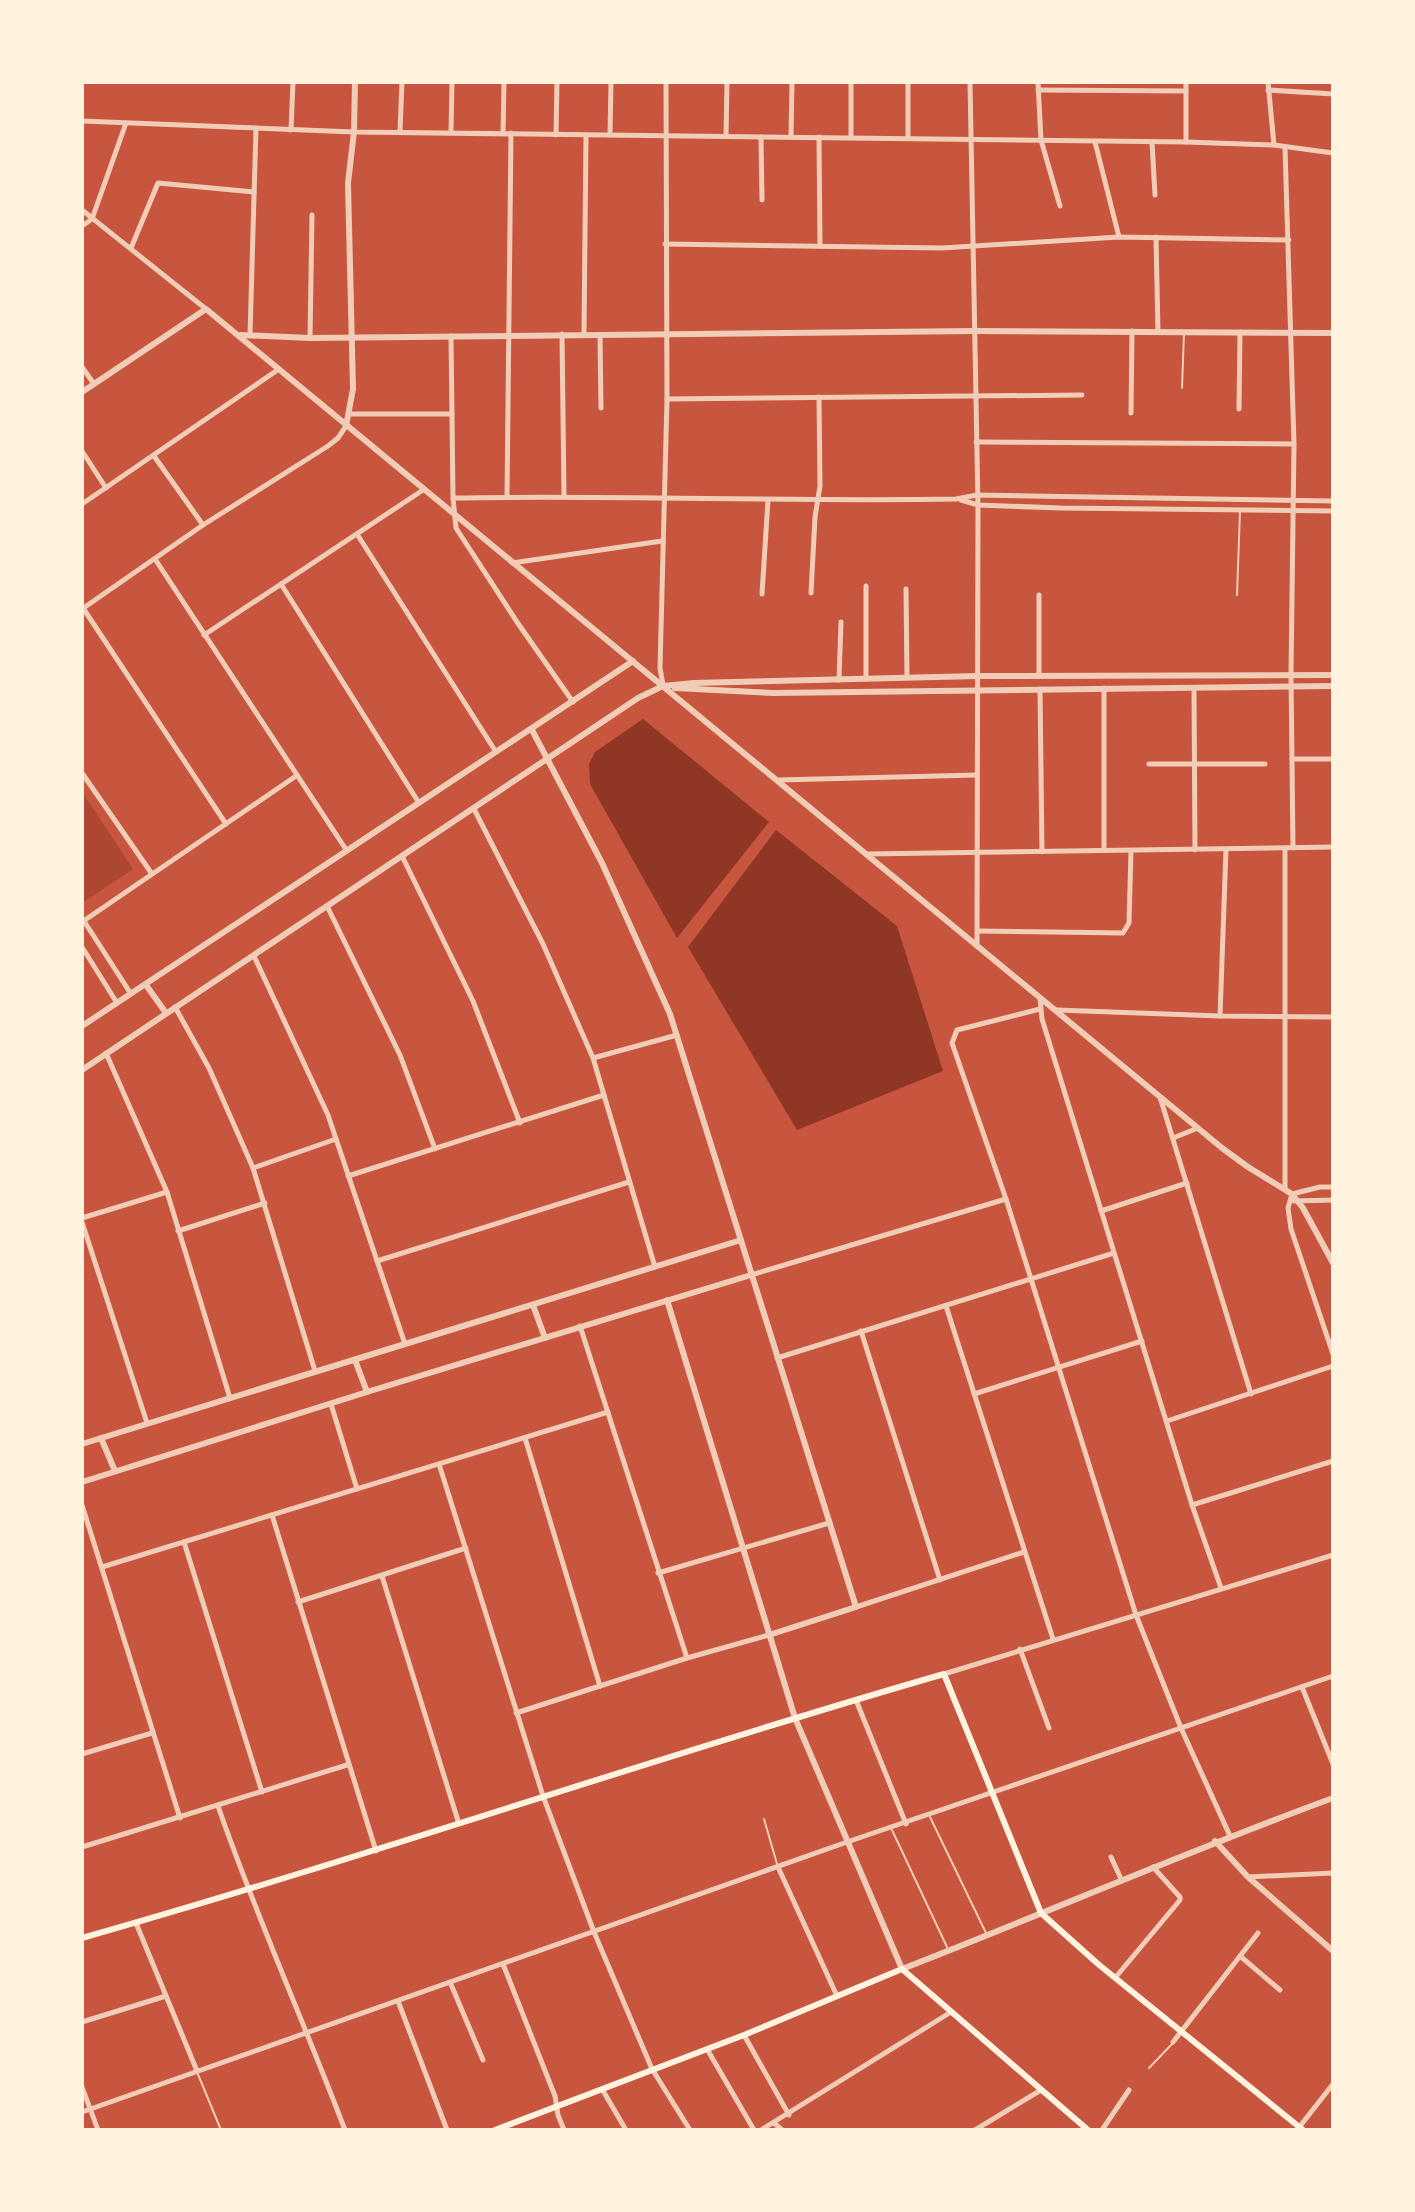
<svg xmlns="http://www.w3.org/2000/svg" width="1415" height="2212" font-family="'Archivo Narrow',sans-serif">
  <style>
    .green { fill: #ae4732 }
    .water { fill: #8f3625 }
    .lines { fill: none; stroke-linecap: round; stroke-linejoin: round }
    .service { stroke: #f1ccb7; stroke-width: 2 }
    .minor { stroke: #f1ccb7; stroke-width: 5 }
    .tertiary { stroke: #f1ccb7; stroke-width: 6 }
    .secondary { stroke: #fff3e0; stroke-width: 6 }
  </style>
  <rect width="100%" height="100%" fill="#c8553d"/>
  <!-- green -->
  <polygon class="green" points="82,792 133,869 82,903"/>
  <!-- water -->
  <g class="water">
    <polygon points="643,719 769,822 677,938 590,784 589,764 595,752"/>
    <polygon points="776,830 897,926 943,1071 797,1130 688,947"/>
  </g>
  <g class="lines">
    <!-- service -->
    <g class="service">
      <polyline points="1182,388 1184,333"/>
      <polyline points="1237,595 1240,511"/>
      <polyline points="930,1817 986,1933"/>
      <polyline points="764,1819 777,1864"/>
      <polyline points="892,1830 947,1947"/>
      <polyline points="1149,2068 1173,2043"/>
      <polyline points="197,2072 221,2130"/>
    </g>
    <!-- minor -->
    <g class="minor">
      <polyline points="970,82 978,505 977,946"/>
      <polyline points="1038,82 1041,140 1060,206"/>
      <polyline points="1186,82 1186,142"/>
      <polyline points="1268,82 1274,145"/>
      <polyline points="1038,90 1186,91"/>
      <polyline points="1268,90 1333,94"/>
      <polyline points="82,121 354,132 1186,142 1274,145 1333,153"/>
      <polyline points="291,130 293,82"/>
      <polyline points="400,131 402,82"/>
      <polyline points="451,132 452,82"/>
      <polyline points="503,133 504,82"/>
      <polyline points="556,135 557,82"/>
      <polyline points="610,135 611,82"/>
      <polyline points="726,136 727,82"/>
      <polyline points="791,136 792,82"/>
      <polyline points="851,136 851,82"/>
      <polyline points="761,137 762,200"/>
      <polyline points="819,137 820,246"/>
      <polyline points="908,138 908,82"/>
      <polyline points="1095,142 1119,237"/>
      <polyline points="1152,142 1155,195"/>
      <polyline points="1285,148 1294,444 1291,674 1293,848"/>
      <polyline points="82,210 206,309"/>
      <polyline points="82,226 92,219 126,123"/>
      <polyline points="1156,237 1158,331"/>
      <polyline points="665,244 942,248 1119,237 1289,240"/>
      <polyline points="131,248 158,183 254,192"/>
      <polyline points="562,334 564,496"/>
      <polyline points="584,334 586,135"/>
      <polyline points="250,335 256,128"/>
      <polyline points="600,335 601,408"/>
      <polyline points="451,336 453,498 456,528 517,622 573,702"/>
      <polyline points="310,338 312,215"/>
      <polyline points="82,367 94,384"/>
      <polyline points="667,399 1082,395"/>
      <polyline points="1239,409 1240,332"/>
      <polyline points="1131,413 1132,331"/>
      <polyline points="350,414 452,414"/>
      <polyline points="976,442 1294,444"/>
      <polyline points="82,451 106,488"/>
      <polyline points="154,456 203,525"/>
      <polyline points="507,497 511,133"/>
      <path d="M453,498C621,495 788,502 956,499L977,495L1333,501"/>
      <polyline points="961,500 978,505 1061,508 1333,511"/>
      <polyline points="82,504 279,369"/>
      <polyline points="357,534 496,752"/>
      <polyline points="155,559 347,851"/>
      <polyline points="512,563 662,541"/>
      <polyline points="281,584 419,803"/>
      <polyline points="866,586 866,679"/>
      <polyline points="906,589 907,677"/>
      <polyline points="811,593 815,517 820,486 819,397"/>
      <polyline points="762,594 768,500"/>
      <polyline points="83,608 226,824"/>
      <polyline points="82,609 203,525 328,446 338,438 346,426"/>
      <polyline points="204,635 423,490"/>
      <polyline points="1039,675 1039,595"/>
      <polyline points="839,680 841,622"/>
      <polyline points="663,685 660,668 667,399 666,82"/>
      <polyline points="1194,688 1195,850"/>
      <polyline points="1040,689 1042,852"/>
      <polyline points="1292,759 1333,759"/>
      <polyline points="1149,764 1265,764"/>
      <polyline points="82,773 152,874"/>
      <polyline points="778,780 976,775"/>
      <polyline points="474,809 543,944 593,1058 655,1267"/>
      <polyline points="1104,850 1104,688"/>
      <polyline points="866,854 1333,847"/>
      <polyline points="402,856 473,1001 520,1123"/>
      <polyline points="327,906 400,1055 435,1149"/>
      <polyline points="84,921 131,994"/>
      <polyline points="82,922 296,776"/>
      <polyline points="978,931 1123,933 1129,923 1131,851"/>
      <polyline points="82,947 117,1003"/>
      <polyline points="254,956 328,1115 405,1344"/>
      <polyline points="1040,998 1042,1019 1192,1505 1221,1588"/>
      <polyline points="175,1007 209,1068 253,1168 315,1371"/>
      <polyline points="1040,1009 957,1030 952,1043 1006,1199 1136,1615 1181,1728 1230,1836"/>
      <polyline points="1057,1010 1220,1016 1333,1017"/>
      <polyline points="1220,1016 1226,850"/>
      <polyline points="106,1053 167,1192 230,1398"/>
      <polyline points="593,1058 677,1035"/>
      <polyline points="1160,1097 1251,1394"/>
      <polyline points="1173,1138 1198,1128"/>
      <polyline points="253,1168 336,1139"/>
      <polyline points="348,1176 604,1095"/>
      <polyline points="1333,1187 1320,1187 1292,1194 1288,1208 1291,1229 1333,1354"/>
      <polyline points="1285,1188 1285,849"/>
      <polyline points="1294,1201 1333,1200"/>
      <polyline points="1101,1211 1187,1183"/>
      <polyline points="82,1218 167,1192"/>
      <polyline points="82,1222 147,1423"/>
      <polyline points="178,1231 265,1203"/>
      <polyline points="377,1261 629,1182"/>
      <polyline points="751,1275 1006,1199"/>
      <polyline points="946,1306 1053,1639"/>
      <polyline points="580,1326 687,1658"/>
      <polyline points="861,1331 940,1580"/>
      <polyline points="777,1358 1114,1253"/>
      <polyline points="974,1394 1142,1341"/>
      <polyline points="331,1404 357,1489"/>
      <polyline points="1167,1421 1333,1366"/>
      <polyline points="525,1438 600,1686"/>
      <polyline points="439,1464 543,1796 594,1932 652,2069 690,2130"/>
      <polyline points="82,1505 180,1818"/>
      <polyline points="1192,1505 1333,1461"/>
      <polyline points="272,1515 376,1851"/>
      <polyline points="184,1542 262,1792"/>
      <polyline points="102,1567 608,1412"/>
      <polyline points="658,1573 829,1523"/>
      <polyline points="382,1576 459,1824"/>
      <polyline points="298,1602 466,1548"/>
      <polyline points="856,1607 1024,1552"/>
      <polyline points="1020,1649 1049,1728"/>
      <polyline points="944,1674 1333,1555"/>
      <polyline points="1302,1687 1333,1764"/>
      <polyline points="856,1700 906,1824"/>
      <polyline points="516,1713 687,1658 769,1635"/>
      <polyline points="82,1754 152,1733"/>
      <path d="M218,1806C256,1916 304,2022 345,2130"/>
      <polyline points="82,1847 347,1765"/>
      <polyline points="1111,1857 1122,1881"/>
      <polyline points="778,1867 837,1996"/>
      <polyline points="1248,1877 1333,1873"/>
      <polyline points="136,1923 197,2071"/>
      <polyline points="1240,1956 1280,1990"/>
      <polyline points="503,1964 555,2096 558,2115 564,2130"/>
      <polyline points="1115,1978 1180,1900 1180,1897 1153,1867"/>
      <polyline points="450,1982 483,2060"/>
      <polyline points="398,2001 447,2130"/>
      <polyline points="82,2022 166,1996"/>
      <polyline points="744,2035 789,2115"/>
      <polyline points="1173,2042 1258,1933"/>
      <polyline points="707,2049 754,2130"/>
      <polyline points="82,2087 98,2130"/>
      <polyline points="602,2089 626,2130"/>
      <polyline points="82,2112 847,1842 1333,1676"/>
      <polyline points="774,2123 782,2130"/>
      <polyline points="761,2130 951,2012"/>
      <polyline points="975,2130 1041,2090"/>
      <polyline points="1102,2130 1129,2090"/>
      <polyline points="1297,2130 1333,2084"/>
    </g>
    <!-- tertiary -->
    <g class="tertiary">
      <polyline points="241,335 310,338 974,331 1333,333"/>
      <polyline points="82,392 206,309 1222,1148 1248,1167 1292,1194 1303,1208 1333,1263"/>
      <polyline points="346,426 353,389 348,183 354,132 355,82"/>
      <polyline points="675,688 773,693 1333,686"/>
      <polyline points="532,730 602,863 670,1014 856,1607 769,1635"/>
      <polyline points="146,985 166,1013"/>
      <polyline points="82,1026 633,661"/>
      <polyline points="82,1070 638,698 663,686 694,683 978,676 1333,675"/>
      <path d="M667,1300L795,1718L902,1969C1046,1913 1188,1851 1333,1798"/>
      <polyline points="533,1305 545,1338"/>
      <polyline points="355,1360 367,1392"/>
      <polyline points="101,1438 115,1471"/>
      <polyline points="82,1444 741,1240"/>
      <polyline points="82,1482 367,1392 751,1275"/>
      <polyline points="1215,1841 1248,1877 1333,1951"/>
    </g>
    <!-- secondary -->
    <g class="secondary">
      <path d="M82,1938C371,1856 655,1757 944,1674L1041,1913L1098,1964L1303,2130"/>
      <polyline points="495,2130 744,2035 902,1969 1088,2130"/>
    </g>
  </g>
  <!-- border -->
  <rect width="1415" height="2212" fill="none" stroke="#fff3e0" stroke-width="168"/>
</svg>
